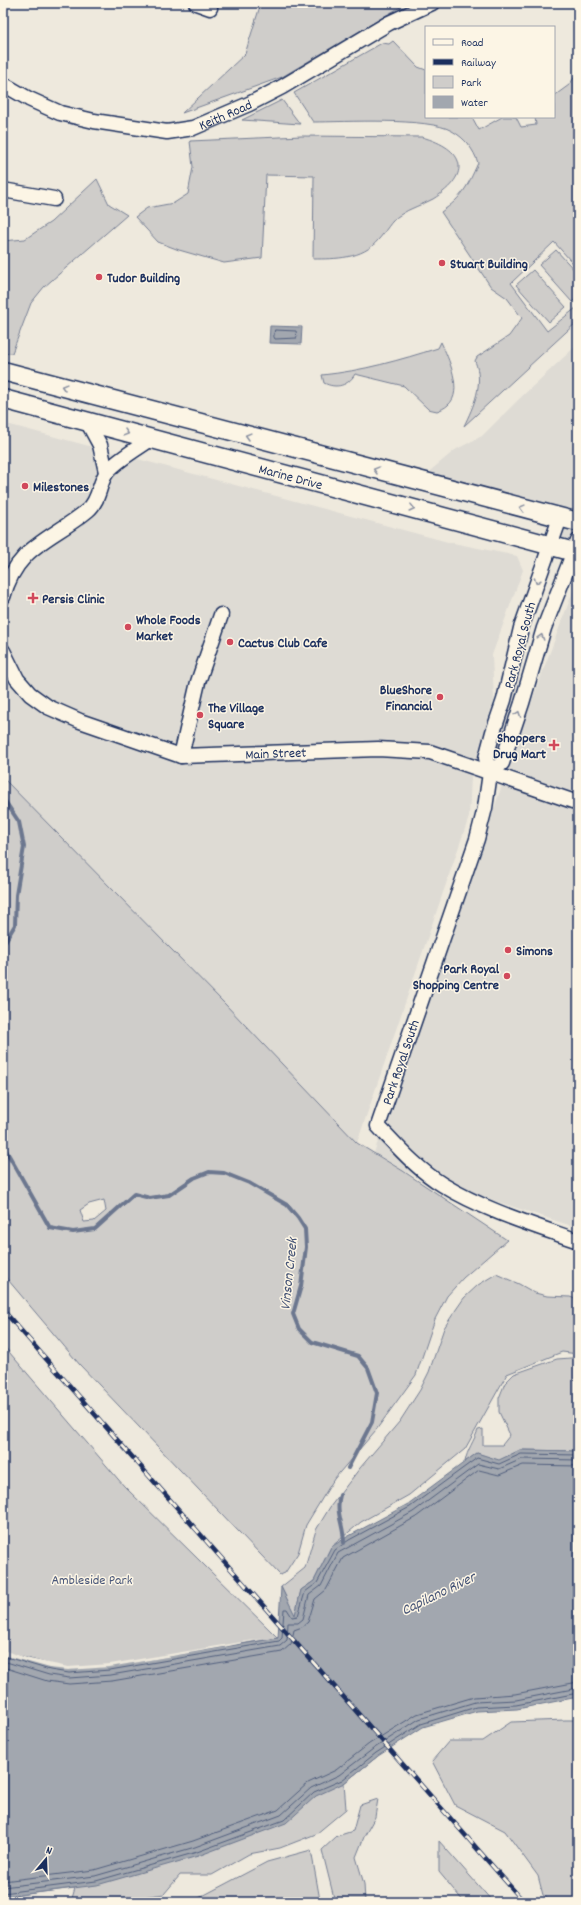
<svg xmlns="http://www.w3.org/2000/svg" width="581" height="1905" font-family="Dekko,sans-serif">
  <style>
    .built { fill: #dedbd4 }
    .green { fill: #cfcdca; stroke: #757e94; fill-rule: evenodd }
    .water { fill: #a2a7af; stroke: #6c778f }
    .pier { fill: #eee9dd }
    .lines { fill: none; stroke-linecap: round; stroke-linejoin: round }
    .shore { stroke: #515f7e; stroke-width: 1 }
    .stream { stroke: #6c778f; stroke-width: 4 }
    .minor-casing { stroke: #1b2f5e; stroke-width: 17 }
    .major-casing { stroke: #1b2f5e; stroke-width: 21 }
    .minor { stroke: #fcf5e5; stroke-width: 14 }
    .major { stroke: #fcf5e5; stroke-width: 18 }
    .rail-casing { stroke: #1b2f5e; stroke-width: 4.5 }
    .rail { stroke: #fcf5e5; stroke-width: 3; stroke-dasharray: 9; stroke-linecap: butt }
    .oneway { stroke: #8c92a2 }
    .poi-dot { fill: #d1495b; stroke: #fcf5e5; stroke-width: 1.5 }
    .labels { text-anchor: middle; stroke-width: 3; stroke-linejoin: round; paint-order: stroke }
    .street-label { font-size: 14px; fill: #1b2f5e; stroke: #fcf5e5 }
    .poi-label { font-size: 14px; font-weight: bold; fill: #1b2f5e; stroke: #fcf5e5; text-anchor: start }
    .park-label { font-size: 14px; fill: #485679; stroke: #fcf5e5 }
    .water-label { font-size: 15px; font-style: italic; fill: #445376; stroke: #fcf5e5 }
  </style>
  <rect width="100%" height="100%" fill="#eee9dd"/>
  <filter id="ink" filterUnits="userSpaceOnUse"><feTurbulence type="fractalNoise" baseFrequency=".025" numOctaves="2"/><feDisplacementMap in="SourceGraphic" scale="8" xChannelSelector="R" yChannelSelector="G"/><feConvolveMatrix kernelMatrix="1 2 1 2 8 2 1 2 1" color-interpolation-filters="sRGB"/></filter>
  <g filter="url(#ink)">
    <!-- built -->
    <g class="built">
      <polygon points="578,344 578,569 539,503 444,479 432,473 431,470 455,450 482,436 518,400"/>
      <polygon points="3,423 448,542 517,556 523,570 492,655 494,700 471,777 469,817 357,1143 3,807"/>
      <polygon points="578,578 578,1228 403,1171 374,1153 530,705"/>
    </g>
    <!-- green -->
    <g class="green">
      <polygon points="261,3 407,3 282,77 182,113 245,54"/>
      <path d="M393,41L418,67L426,70V117H472L479,130L502,117H516L521,127L536,125L535,117H554V96L569,85L578,72V269L554,242L511,283L547,331L576,308L578,309V321L464,426C474,405 484,384 475,361L477,357L509,336L522,318L507,298L491,287L441,212C463,197 467,187 478,163C474,150 465,138 452,131C429,117 343,122 313,122L294,93L382,43L389,44Z"/>
      <polygon points="282,100 300,124 242,120"/>
      <path d="M302,136L422,137C465,149 473,174 433,199C422,205 410,208 400,215C391,220 385,233 378,240C363,259 335,259 313,259L314,176L266,175L262,258L224,263L179,250L158,242L135,217L147,208L174,203L188,194L193,167L190,141Z"/>
      <polygon points="97,179 109,204 127,215 44,287 31,303 12,353 3,354 3,241 25,239 51,222"/>
      <polygon points="556,250 578,274 578,296 572,302 539,265"/>
      <polygon points="533,270 566,307 549,322 516,285"/>
      <path d="M441,342C448,357 464,392 448,405C445,408 440,410 437,411L428,409L404,386L355,374C348,386 336,389 324,383L322,375C362,371 400,360 438,348Z"/>
      <path d="M3,778L225,1004L357,1143L403,1171L507,1240L463,1278L447,1296L435,1319L416,1375L376,1430L334,1479L306,1525L298,1553L285,1573L280,1575L80,1365L3,1274ZM104,1200L106,1211L94,1221L84,1222L80,1210L89,1204Z"/>
      <polygon points="496,1274 519,1284 535,1293 547,1296 570,1297 578,1300 578,1354 562,1352 507,1374 465,1449 409,1495 361,1522 331,1547 314,1581 301,1590 295,1616 281,1587 305,1568 316,1530 330,1507 360,1468 400,1421 420,1390 429,1372 444,1328 455,1311 464,1298 478,1285"/>
      <polygon points="3,1345 124,1486 278,1638 110,1666 68,1669 3,1652"/>
      <path d="M571,1358L578,1359V1451L520,1450L499,1461L477,1453L465,1462C467,1450 474,1441 478,1430L483,1429V1445H502L510,1435L499,1412V1398L505,1383L514,1374L557,1359Z"/>
      <polygon points="565,1720 578,1720 578,1902 552,1902 543,1895 538,1876 505,1831 455,1805 432,1761 449,1741 483,1741 511,1722"/>
      <polygon points="378,1756 344,1783 346,1809 316,1834 280,1848 249,1854 212,1875 180,1875 164,1894 106,1902 71,1902 75,1888 3,1897 3,1881"/>
      <polygon points="378,1799 375,1817 364,1837 356,1857 364,1884 365,1902 335,1902 322,1850 337,1836 353,1831 360,1805"/>
      <polygon points="439,1841 493,1902 464,1902 439,1872"/>
      <polygon points="311,1850 320,1900 318,1902 193,1901 267,1862"/>
    </g>
    <!-- water -->
    <g class="water">
      <polygon points="270,326 302,327 301,344 269,343"/>
      <polygon points="520,1450 578,1451 578,1697 517,1709 477,1711 423,1727 378,1756 344,1783 316,1796 286,1823 198,1856 97,1885 3,1897 3,1652 68,1669 110,1666 278,1638 281,1587 295,1615 301,1590 314,1581 331,1547 347,1537 408,1504 477,1453 499,1460"/>
    </g>
    <!-- pier -->
    <polygon class="pier" points="265,1638 224,1647 110,1667 68,1670 50,1668 3,1655 3,1650 30,1659 68,1667 110,1664"/>
    <g class="lines">
      <!-- shore -->
      <g class="shore">
        <polygon points="275,330 296,331 297,338 275,339 274,337"/>
        <polyline points="3,1656 50,1670 69,1673 110,1670 279,1641 282,1638 284,1609 287,1609 292,1617 298,1616 305,1592 317,1583 335,1550 349,1540 410,1507 477,1458 499,1464 521,1454 578,1455"/>
        <polyline points="3,1661 49,1675 69,1678 111,1675 280,1646 287,1640 288,1623 298,1623 303,1619 309,1595 321,1586 338,1553 413,1512 478,1464 499,1469 522,1459 578,1460"/>
        <polyline points="3,1667 47,1681 69,1684 112,1681 282,1652 291,1644 294,1630 302,1627 308,1622 315,1599 326,1590 343,1558 416,1517 479,1470 499,1475 523,1465 578,1466"/>
        <polyline points="3,1881 94,1870 193,1841 278,1810 308,1783 336,1770 369,1744 417,1714 474,1697 515,1694 578,1682"/>
        <polyline points="3,1887 95,1876 195,1847 281,1815 311,1788 339,1775 373,1749 419,1719 475,1702 516,1700 578,1688"/>
        <polyline points="3,1893 96,1881 197,1852 284,1820 314,1792 342,1780 376,1753 421,1724 476,1707 516,1705 578,1693"/>
      </g>
      <!-- stream -->
      <g class="stream">
        <polyline points="3,798 19,822 24,847 16,895 15,925 3,945"/>
        <polyline points="3,1145 50,1228 73,1232 95,1229 134,1194 150,1198 169,1195 194,1178 209,1172 224,1173 249,1183 287,1205 298,1218 305,1229 306,1247 301,1286 293,1314 299,1329 312,1342 358,1356 368,1368 377,1393 372,1422 348,1468"/>
        <path d="M340,1495C335,1513 344,1525 344,1543"/>
      </g>
      <defs>
        <g id="minor">
          <polyline points="196,3 210,8"/>
          <path id="s1" d="M3,84L29,99L60,113L94,121L167,132L193,128L249,104L282,87L389,23L432,3"/>
          <polyline points="3,190 54,199"/>
          <polyline points="88,423 100,445 106,472"/>
          <path d="M560,518L521,628L504,700L493,732L486,758L490,773L485,808L477,839L378,1126C398,1147 418,1170 443,1185C484,1210 533,1225 578,1241"/>
          <path d="M3,597C17,545 52,540 88,510C100,500 99,482 107,472C117,460 138,448 151,439"/>
          <path id="s2" d="M3,651L17,679L30,694L48,707L80,721L181,756L378,749L430,752L578,803"/>
          <polyline points="181,756 198,682 221,615"/>
          <polyline points="490,773 502,763 522,703 544,628 578,541"/>
        </g>
        <g id="major">
          <polyline points="3,371 578,522"/>
          <path id="s3" d="M3,399L578,553"/>
        </g>
      </defs>
      <!-- minor casing -->
      <use href="#minor" class="minor-casing"/>
      <!-- major casing -->
      <use href="#major" class="major-casing"/>
      <!-- minor -->
      <use href="#minor" class="minor"/>
      <!-- major -->
      <use href="#major" class="major"/>
      <defs>
        <polyline id="rail" points="3,1310 524,1902"/>
      </defs>
      <!-- rail casing -->
      <use href="#rail" class="rail-casing"/>
      <!-- rail -->
      <use href="#rail" class="rail"/>
    </g>
    <!-- one-way arrows -->
    <defs><path id="oneway-chevron" d="M-2-3.5L2.5 0L-2 3.5" fill="none" stroke-width="1.6" stroke-linecap="round" stroke-linejoin="round"/></defs>
    <g class="oneway">
      <use href="#oneway-chevron" transform="translate(64 387) rotate(-165)"/>
      <use href="#oneway-chevron" transform="translate(126 433) rotate(15)"/>
      <use href="#oneway-chevron" transform="translate(248 436) rotate(-165)"/>
      <use href="#oneway-chevron" transform="translate(376 470) rotate(-165)"/>
      <use href="#oneway-chevron" transform="translate(412 508) rotate(14)"/>
      <use href="#oneway-chevron" transform="translate(522 508) rotate(-165)"/>
      <use href="#oneway-chevron" transform="translate(537 581) rotate(109)"/>
      <use href="#oneway-chevron" transform="translate(541 637) rotate(-73)"/>
      <use href="#oneway-chevron" transform="translate(518 714) rotate(-70)"/>
    </g>
  </g>
  <!-- markers -->
  <g class="poi-dot">
    <circle cx="442" cy="263" r="4"/>
    <circle cx="99" cy="277" r="4"/>
    <circle cx="25" cy="486" r="4"/>
    <path d="M31 592h4v4h4v4h-4v4h-4v-4h-4v-4h4z"/>
    <circle cx="128" cy="627" r="4"/>
    <circle cx="230" cy="642" r="4"/>
    <circle cx="440" cy="697" r="4"/>
    <circle cx="200" cy="715" r="4"/>
    <path d="M552 739h4v4h4v4h-4v4h-4v-4h-4v-4h4z"/>
    <circle cx="508" cy="950" r="4"/>
    <circle cx="507" cy="976" r="4"/>
  </g>
  <g class="labels">
    <!-- street labels -->
    <g class="street-label">
      <text dy="5" stroke="none"><textPath href="#s1" startOffset="234">Keith Road</textPath></text>
      <text dy="5" stroke="none"><textPath href="#s3" startOffset="298">Marine Drive</textPath></text>
      <text transform="translate(519 645) rotate(-75)" y="5">Park Royal South</text>
      <text dy="5" stroke="none"><textPath href="#s2" startOffset="310">Main Street</textPath></text>
      <text transform="translate(400 1062) rotate(-71)" y="5">Park Royal South</text>
    </g>
    <!-- poi labels -->
    <g class="poi-label">
      <text x="450" y="268">Stuart Building</text>
      <text x="107" y="282">Tudor Building</text>
      <text x="33" y="491">Milestones</text>
      <text x="42" y="603">Persis Clinic</text>
      <text x="136" y="624">Whole Foods<tspan x="136" dy="16">Market</tspan></text>
      <text x="238" y="647">Cactus Club Cafe</text>
      <text x="432" y="694" text-anchor="end">BlueShore<tspan x="432" dy="16">Financial</tspan></text>
      <text x="208" y="712">The Village<tspan x="208" dy="16">Square</tspan></text>
      <text x="546" y="742" text-anchor="end">Shoppers<tspan x="546" dy="16">Drug Mart</tspan></text>
      <text x="516" y="955">Simons</text>
      <text x="499" y="973" text-anchor="end">Park Royal<tspan x="499" dy="16">Shopping Centre</tspan></text>
    </g>
    <!-- park labels -->
    <g class="park-label">
      <text x="92" y="1584">Ambleside Park</text>
    </g>
    <!-- water labels -->
    <g class="water-label">
      <text transform="translate(288 1274) rotate(-84)" y="5">Vinson Creek</text>
      <text transform="translate(438 1593) rotate(-26)" y="5">Capilano River</text>
    </g>
  </g>
  <!-- margin -->
  <rect width="581" height="1905" fill="none" stroke="#fcf5e5" stroke-width="16"/>
  <rect x="8" y="8" width="565" height="1889" fill="none" stroke="#1b2f5e" stroke-width="1.5" filter="url(#ink)"/>
  <!-- legend -->
  <rect x="425" y="26" width="130" height="92" fill="#fcf5e5" stroke="#a2a6af"/>
  <rect x="433" y="39" width="20" height="6" fill="#fcf5e5" stroke="#a2a6af"/>
  <text x="461" y="46" font-size="12" fill="#1b2f5e">Road</text>
  <rect x="433" y="59" width="20" height="6" fill="#1b2f5e" stroke="#a2a6af"/>
  <text x="461" y="66" font-size="12" fill="#1b2f5e">Railway</text>
  <rect x="433" y="76" width="20" height="12" fill="#cfcdca" stroke="#a2a6af"/>
  <text x="461" y="86" font-size="12" fill="#1b2f5e">Park</text>
  <rect x="433" y="96" width="20" height="12" fill="#a2a7af" stroke="#a2a6af"/>
  <text x="461" y="106" font-size="12" fill="#1b2f5e">Water</text>
  <!-- north arrow -->
  <g transform="translate(46 1859) rotate(19)" stroke="#fcf5e5" stroke-width="3" paint-order="stroke">
  <path d="M0-3L7 15L0 10L-7 15Z" fill="#1b2f5e"/>
  <text y="-6" font-size="11" font-weight="bold" text-anchor="middle" fill="#1b2f5e">N</text>
  </g>
</svg>
